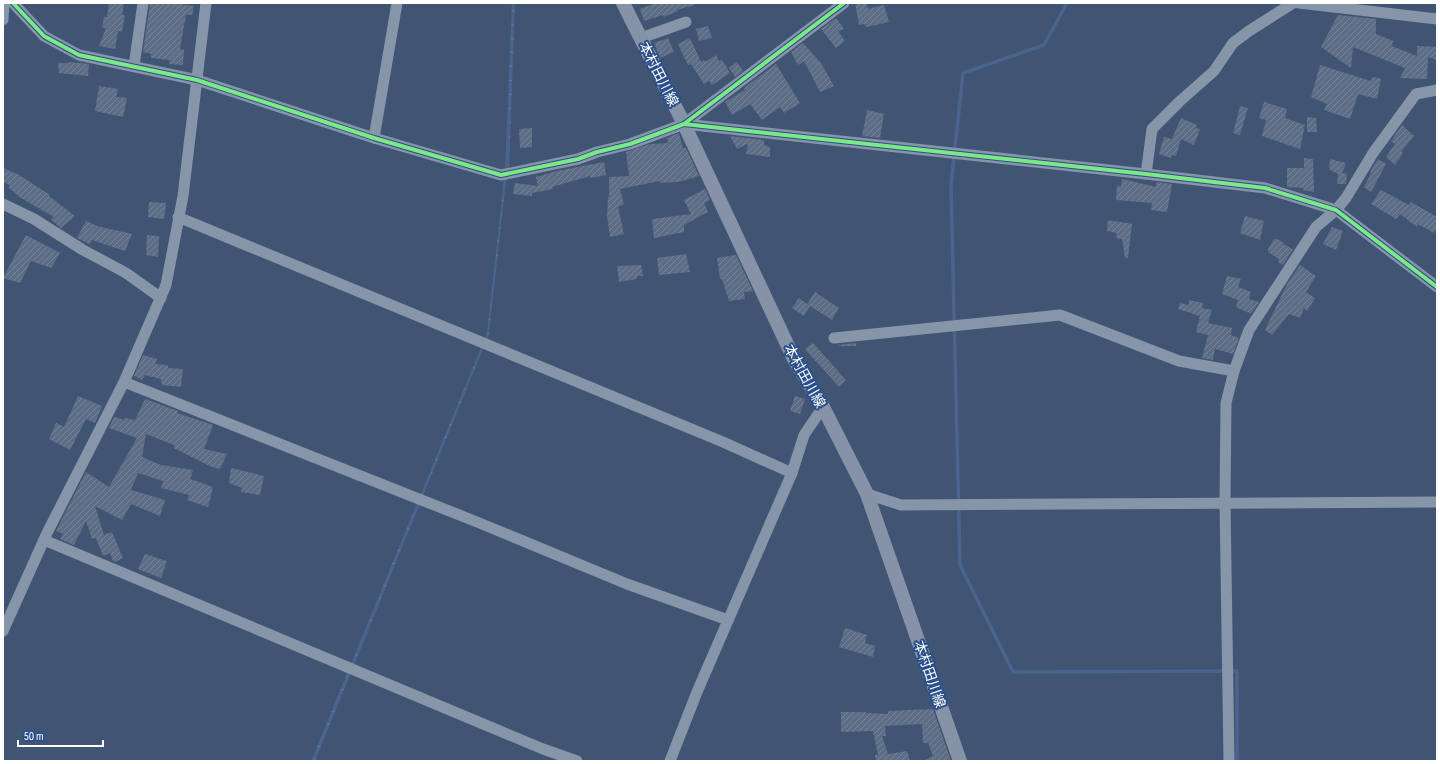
<svg xmlns="http://www.w3.org/2000/svg" width="1440" height="764" font-family="'Sofia Sans Condensed','Noto Sans JP',sans-serif">
  <style>
    .water { fill: url(#water-ripples) }
    .lines { fill: none; stroke-linecap: round; stroke-linejoin: round }
    .stream { stroke: #4b648d; stroke-width: 3.5 }
    .building { fill: url(#building-hatch) }
    .minor { stroke: #8795a9; stroke-width: 11 }
    .major { stroke: #8693a7; stroke-width: 14 }
    .cycleway-casing { stroke: #2a4f8a; stroke-width: 6 }
    .cycleway { stroke: #7ce984; stroke-width: 4 }
    .labels { text-anchor: middle; stroke-width: 4; stroke-linejoin: round; paint-order: stroke }
    .street-label { font-size: 14px; fill: #fff; stroke: #2a4f8a }
  </style>
  <defs>
    <pattern id="water-ripples" width="26" height="14" patternUnits="userSpaceOnUse"><rect width="26" height="14" fill="#4b648d"/><path d="M2 4q2-2 4 0t4 0M15 11q2-2 4 0t4 0" fill="none" stroke="#667b9e"/></pattern>
    <pattern id="building-hatch" width="6" height="6" patternUnits="userSpaceOnUse"><rect width="6" height="6" fill="#5d6d86"/><path d="M-1 1l2-2M0 6l6-6M5 7l2-2" fill="none" stroke="#758398"/></pattern>
  </defs>
  <rect width="100%" height="100%" fill="#405474"/>
  <!-- water -->
  <polygon class="water" points="512,3 515,3 509,171 506,181 489,334 315,761 311,761 487,333 505,170"/>
  <g class="lines">
    <!-- stream -->
    <polyline class="stream" points="1067,3 1044,45 963,73 951,185 960,565 1013,672 1237,671 1237,761"/>
  </g>
  <!-- building -->
  <g class="building">
    <polygon points="109,3 124,3 122,15 125,15 122,32 118,31 115,49 99,46 106,28 102,28 104,17 107,17"/>
    <polygon points="150,3 173,3 194,6 192,15 186,15 180,49 184,50 183,65 169,64 170,60 151,58 151,54 143,52"/>
    <polygon points="656,3 694,3 694,5 677,10 678,11 664,17 663,15 644,21 640,9"/>
    <polygon points="855,3 866,3 868,9 884,5 889,22 866,27 864,24 859,25"/>
    <polygon points="1338,15 1376,19 1376,34 1393,41 1392,46 1417,56 1417,46 1437,47 1437,60 1428,57 1427,79 1400,78 1405,68 1353,47 1351,68 1321,47"/>
    <polygon points="836,18 844,29 838,31 845,41 836,48 821,29"/>
    <polygon points="708,26 712,38 699,41 696,29"/>
    <polygon points="668,38 674,52 660,58 654,43"/>
    <polygon points="690,38 701,62 704,60 705,62 716,55 719,61 722,60 730,73 712,85 709,81 704,84 691,64 688,65 678,44"/>
    <polygon points="803,43 821,63 834,86 820,92 804,61 798,65 791,52"/>
    <polygon points="69,62 89,64 88,76 59,73 58,63 69,63"/>
    <polygon points="737,62 743,71 735,77 729,68"/>
    <polygon points="776,64 800,103 784,113 780,107 762,120 750,104 732,115 725,102 745,90 744,88"/>
    <polygon points="1320,65 1371,81 1373,77 1381,79 1377,99 1358,94 1350,119 1324,110 1327,104 1311,97"/>
    <polygon points="99,86 118,89 116,97 127,98 123,117 95,111"/>
    <polygon points="1264,102 1287,109 1285,118 1305,125 1300,149 1262,136 1266,120 1259,118"/>
    <polygon points="1240,106 1248,108 1240,135 1233,133"/>
    <polygon points="867,110 884,114 880,138 862,136"/>
    <polygon points="1307,117 1316,118 1317,132 1307,132"/>
    <polygon points="1181,118 1197,125 1196,128 1200,129 1194,145 1181,139 1176,156 1172,155 1171,158 1159,154 1164,137 1172,139"/>
    <polygon points="1402,125 1414,136 1401,152 1403,153 1395,165 1386,157 1395,144 1391,141"/>
    <polygon points="532,128 532,147 520,148 519,129"/>
    <polygon points="679,133 683,148 686,148 699,176 678,182 660,183 660,181 620,189 624,204 618,207 624,234 610,237 607,216 608,197 609,197 609,177 629,176 626,152 649,144 668,143 667,138"/>
    <polygon points="730,136 764,140 764,145 770,147 770,157 746,154 748,144 737,149"/>
    <polygon points="1304,158 1313,159 1314,192 1303,190 1303,188 1287,187 1287,168 1304,168"/>
    <polygon points="1330,159 1346,163 1342,173 1347,174 1346,184 1337,184 1338,174 1329,169"/>
    <polygon points="1378,159 1386,164 1371,192 1364,187 1371,173 1370,172"/>
    <polygon points="604,162 606,175 590,178 590,176 552,187 553,189 532,193 532,196 513,194 515,183 538,186 536,177 557,171"/>
    <polygon points="3,168 19,175 50,195 49,196 75,216 61,228 57,225 51,219 54,217 21,198 8,187 10,185 3,182"/>
    <polygon points="1122,179 1156,187 1156,182 1172,184 1167,212 1151,210 1152,203 1116,200 1117,185 1121,187"/>
    <polygon points="705,189 710,200 704,203 708,212 684,225 684,232 654,238 652,219 691,214 684,200"/>
    <polygon points="1381,190 1409,205 1411,202 1437,217 1437,228 1434,233 1418,224 1417,227 1400,214 1396,219 1371,204"/>
    <polygon points="149,202 166,203 164,219 148,217"/>
    <polygon points="1245,216 1264,221 1260,240 1240,233"/>
    <polygon points="1108,220 1132,224 1128,258 1125,258 1122,239 1116,238 1117,233 1107,231"/>
    <polygon points="86,221 97,226 132,234 125,251 92,240 90,244 77,238"/>
    <polygon points="1332,227 1343,231 1336,250 1323,244"/>
    <polygon points="26,235 60,253 51,268 31,261 20,283 3,278"/>
    <polygon points="147,235 159,236 158,257 146,255"/>
    <polygon points="1274,239 1277,239 1284,243 1283,244 1293,249 1283,265 1278,262 1279,259 1268,252 1268,249"/>
    <polygon points="686,254 690,272 659,275 657,258"/>
    <polygon points="736,255 753,291 744,292 745,299 729,301 722,279 720,279 717,258"/>
    <polygon points="641,265 643,276 637,276 637,279 619,282 617,266"/>
    <polygon points="1300,265 1316,276 1306,292 1315,298 1307,311 1304,308 1300,318 1289,314 1272,335 1265,330 1287,284"/>
    <polygon points="1227,276 1241,279 1238,287 1251,292 1249,299 1259,302 1251,314 1236,307 1238,300 1222,294"/>
    <polygon points="815,292 839,308 832,320 810,306 804,316 792,308 799,298 807,304"/>
    <polygon points="1189,300 1203,303 1202,308 1212,310 1208,323 1232,328 1231,335 1239,338 1233,354 1215,349 1213,360 1202,358 1208,335 1196,332 1200,316 1178,309 1180,303 1189,305"/>
    <polygon points="813,343 846,380 839,387 805,349"/>
    <polygon points="856,343 856,346 839,346 838,345"/>
    <polygon points="143,355 157,359 155,364 168,365 168,368 183,369 181,387 162,385 161,379 145,375 142,380 134,376"/>
    <polygon points="78,396 102,406 95,423 86,419 70,450 49,439 56,423 64,427"/>
    <polygon points="795,396 805,399 800,414 790,411"/>
    <polygon points="145,399 178,411 177,413 213,425 204,449 227,454 220,469 212,467 174,448 174,445 146,434 142,457 161,465 193,470 190,479 213,487 208,507 187,500 189,495 161,488 163,481 138,473 131,490 165,500 160,516 131,504 122,520 95,506 104,535 112,532 123,558 115,562 113,561 110,553 103,556 96,538 92,539 86,521 74,545 60,539 63,534 56,531 86,472 109,487 137,438 109,428 114,417 125,420 125,418 135,420"/>
    <polygon points="231,468 264,476 260,495 241,492 242,488 229,483"/>
    <polygon points="145,554 167,561 161,578 138,569"/>
    <polygon points="845,628 867,635 865,643 875,646 873,657 839,647"/>
    <polygon points="933,709 951,761 923,761 933,756 928,743 923,743 922,724 885,726 886,736 882,736 888,754 907,751 910,761 876,761 875,755 878,755 873,731 841,732 841,712 866,712 866,713 888,714 888,711"/>
  </g>
  <g class="lines">
    <!-- minor -->
    <g class="minor">
      <polyline points="13,3 44,36 79,55 197,80 374,138 501,175 578,159 597,152 630,144 684,124 844,3"/>
      <polyline points="1299,3 1437,19"/>
      <polyline points="3,20 4,3"/>
      <polyline points="641,38 686,22"/>
      <polyline points="134,66 143,3"/>
      <polyline points="684,124 1146,174 1265,188 1336,210 1437,287"/>
      <polyline points="374,138 397,3"/>
      <polyline points="1146,174 1152,129 1179,102 1214,71 1233,43 1249,31 1293,3"/>
      <polyline points="3,204 34,219 83,250 126,273 161,298"/>
      <polyline points="178,217 723,442 792,473"/>
      <polyline points="834,338 1060,315 1179,361 1234,371"/>
      <polyline points="124,382 477,522 627,584 728,620"/>
      <polyline points="867,494 901,505 1437,502"/>
      <polyline points="44,540 543,749 577,761"/>
      <polyline points="3,631 47,533 124,382 166,285 183,196 206,3"/>
      <polyline points="670,761 697,692 792,473 804,435 823,407"/>
      <polyline points="1229,761 1225,502 1226,403 1234,371 1249,330 1316,227 1336,210 1346,198 1373,153 1416,94 1437,90"/>
    </g>
    <!-- major -->
    <polyline class="major" points="623,3 684,124 794,359 823,407 867,494 960,761"/>
    <defs>
      <g id="cycleway">
        <polyline points="13,3 44,36 79,55 197,80 374,138 501,175 578,159 597,152 630,144 684,124 844,3"/>
        <polyline points="684,124 1146,174 1265,188 1336,210 1437,287"/>
      </g>
    </defs>
    <!-- cycleway casing -->
    <use href="#cycleway" class="cycleway-casing"/>
    <!-- cycleway -->
    <use href="#cycleway" class="cycleway"/>
  </g>
  <g class="labels">
    <!-- street labels -->
    <g class="street-label">
      <text transform="translate(659 74) rotate(63)" y="5">本村田川線</text>
      <text transform="translate(805 376) rotate(61)" y="5">本村田川線</text>
      <text transform="translate(930 674) rotate(71)" y="5">本村田川線</text>
    </g>
  </g>
  <!-- border -->
  <rect width="1440" height="764" fill="none" stroke="#ffffff" stroke-width="8"/>
  <!-- scale -->
  <path d="M18 740v6h85v-6" fill="none" stroke="#ffffff" stroke-width="2"/>
  <text x="24" y="740" font-size="12" fill="#ffffff" stroke="#2a4f8a" stroke-width="3" paint-order="stroke">50 m</text>
</svg>
